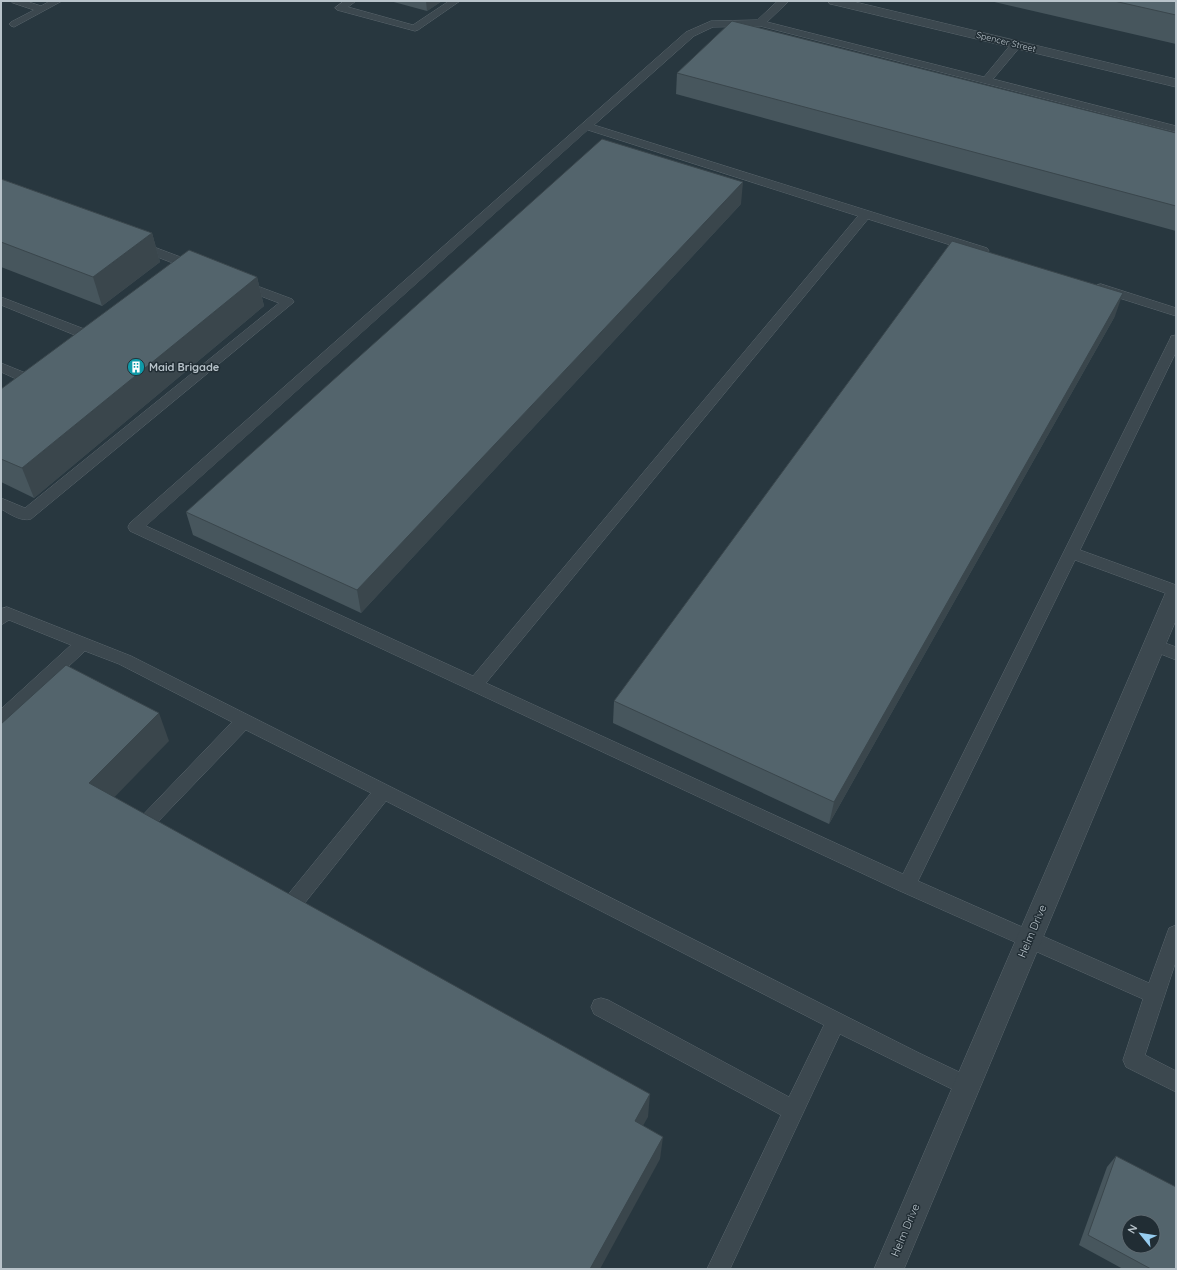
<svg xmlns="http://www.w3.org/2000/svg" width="1177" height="1270" font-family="Quicksand,sans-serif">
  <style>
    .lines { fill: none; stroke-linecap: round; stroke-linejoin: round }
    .lane-casing { stroke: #5a666d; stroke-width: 1 }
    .street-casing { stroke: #5a666d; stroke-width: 1 }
    .lane { fill: #3c484f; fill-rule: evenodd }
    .street { fill: #3c484f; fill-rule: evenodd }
    .wall { fill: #47565d }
    .shaded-wall { fill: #3a464c }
    .building { fill: #53646c; stroke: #3a464c; fill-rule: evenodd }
    .labels { text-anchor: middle; stroke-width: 3; stroke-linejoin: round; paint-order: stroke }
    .far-street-label { font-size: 9px; fill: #b8c3ca; stroke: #212d34 }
    .poi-label { font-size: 11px; font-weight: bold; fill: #b8c3ca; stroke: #212d34; text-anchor: start }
    .street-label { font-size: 11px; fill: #b8c3ca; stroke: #212d34 }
  </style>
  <rect width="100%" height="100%" fill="#28373f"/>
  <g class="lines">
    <defs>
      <g id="lane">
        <polygon points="11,1 26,1 41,6 50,1 62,1 14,27 11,26 9,24 11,22 34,10 13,3"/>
        <polygon points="344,1 356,1 348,7 413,25 449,1 460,1 418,30 415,31 337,10 335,8"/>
        <path d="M778,1H789L767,22L984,77L1012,43H1020L1021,45L1020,47L993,79L1176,126V132L760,26L713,27L694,36L594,125L987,248L989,251L987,254H979L868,219L486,683L903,874L1170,339L1171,336L1176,335V352L1080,550L1176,585V597L1075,560L918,881L1149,983L1169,928L1176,925V961L1145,1055L1176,1071V1092L1126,1067L1123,1060L1143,999L900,891L130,531L128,527L130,523L686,32L711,21L757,20ZM588,130L858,216L473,676L146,526Z"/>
        <polygon points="138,241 199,264 201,267 199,270 191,270 134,248 132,245 134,242"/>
        <path d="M241,280L292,299L294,302L31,519C21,522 10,514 1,509V498L25,508L279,303L237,287L235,284L237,281Z"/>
        <polygon points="1101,284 1176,308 1176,316 1097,291 1095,288 1097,285"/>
        <polygon points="1,297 92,332 93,335 92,338 82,338 1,305"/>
        <polygon points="1,363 33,376 35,379 33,382 28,383 23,382 1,372"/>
        <polygon points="7,607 131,656 919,1053 974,1079 977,1086 974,1093 967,1096 960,1093 840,1034 730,1269 707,1269 781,1115 594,1014 591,1007 594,1000 601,998 608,1000 789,1097 824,1025 386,801 296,914 289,916 282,914 280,908 282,902 371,793 246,730 151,829 145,832 139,829 136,824 139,819 232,722 119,664 85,651 7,724 1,726 1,709 71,645 9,620 1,625 1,609"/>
        <polygon points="1154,639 1176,647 1176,660 1148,649 1146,645 1148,641"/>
      </g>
      <g id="street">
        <polygon points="828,1 851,1 1176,79 1176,87 835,5 830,4"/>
        <polygon points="1176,586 1176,620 904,1269 874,1269 1165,594 1168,588"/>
      </g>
    </defs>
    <!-- lane casing -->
    <use href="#lane" class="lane-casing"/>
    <!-- street casing -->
    <use href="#street" class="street-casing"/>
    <!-- lane -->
    <use href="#lane" class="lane"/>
    <!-- street -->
    <use href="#street" class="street"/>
  </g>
  <!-- wall -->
  <g class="wall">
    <polygon points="390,1 442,1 427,11"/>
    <polygon points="990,1 1176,1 1176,44"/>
    <polygon points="677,73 1176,133 1176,231 676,94"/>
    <polygon points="1,179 152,233 160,262 102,306 1,267"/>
    <polygon points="741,204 361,613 193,535 186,512"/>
    <polygon points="257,277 264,306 34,498 1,482 1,389"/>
    <polygon points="1115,316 829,824 613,723 614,701"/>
    <polygon points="1116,1156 1176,1269 1123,1269 1079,1245 1107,1167"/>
  </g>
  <!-- shaded-wall -->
  <g class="shaded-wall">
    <polygon points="426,1 442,1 427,11"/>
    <polygon points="743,182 741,204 361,613 357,590"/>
    <polygon points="152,233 160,262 102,306 93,277"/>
    <polygon points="257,277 264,306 34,498 22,468"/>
    <polygon points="1123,293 1115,316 829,824 834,802"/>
    <polygon points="159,713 169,741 102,810 89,783"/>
    <polygon points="650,1094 648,1117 633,1143 635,1121"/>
    <polygon points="663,1137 660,1159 600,1269 590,1269"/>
  </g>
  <!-- building -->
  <g class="building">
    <polygon points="1114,1 1176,1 1176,15"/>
    <polygon points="732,21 1176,133 1176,206 677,73"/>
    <polygon points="602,139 743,182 357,590 186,512"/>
    <polygon points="1,179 152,233 93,277 1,242"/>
    <polygon points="952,241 1123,293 834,802 614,701"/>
    <polygon points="189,250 257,277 22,468 1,459 1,389"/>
    <polygon points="66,665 159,713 89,783 650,1094 635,1121 663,1137 590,1269 1,1269 1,724"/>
    <path d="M1116,1156L1176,1187V1269H1151L1088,1235ZM1129,1222H1153V1246H1129Z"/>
  </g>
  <!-- icons -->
  <defs>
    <symbol id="building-disc" viewBox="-11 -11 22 22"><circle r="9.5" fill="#0f9aa8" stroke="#212d34"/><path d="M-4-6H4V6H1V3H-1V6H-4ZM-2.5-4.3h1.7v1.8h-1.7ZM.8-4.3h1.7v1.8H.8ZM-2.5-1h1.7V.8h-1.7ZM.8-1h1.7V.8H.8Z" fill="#fff"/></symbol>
  </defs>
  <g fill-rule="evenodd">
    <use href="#building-disc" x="126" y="357" width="20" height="20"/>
  </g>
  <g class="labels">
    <!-- far-street labels -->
    <g class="far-street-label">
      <text transform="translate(1006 42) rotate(14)" y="3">Spencer Street</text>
    </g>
    <!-- poi labels -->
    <g class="poi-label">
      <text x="149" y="371">Maid Brigade</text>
    </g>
    <!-- street labels -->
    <g class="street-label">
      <text transform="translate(1032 931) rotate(-67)" y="4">Helm Drive</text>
      <text transform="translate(905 1230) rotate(-67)" y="4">Helm Drive</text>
    </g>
  </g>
  <!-- border -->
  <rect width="1177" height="1270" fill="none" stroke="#b8c3ca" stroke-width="4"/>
  <!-- north arrow -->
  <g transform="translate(1141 1234) rotate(300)"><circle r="19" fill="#212d34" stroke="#5d6970"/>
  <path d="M0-3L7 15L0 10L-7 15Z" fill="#97cdf0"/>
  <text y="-6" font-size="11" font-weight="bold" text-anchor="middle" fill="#b8c3ca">N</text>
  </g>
</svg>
